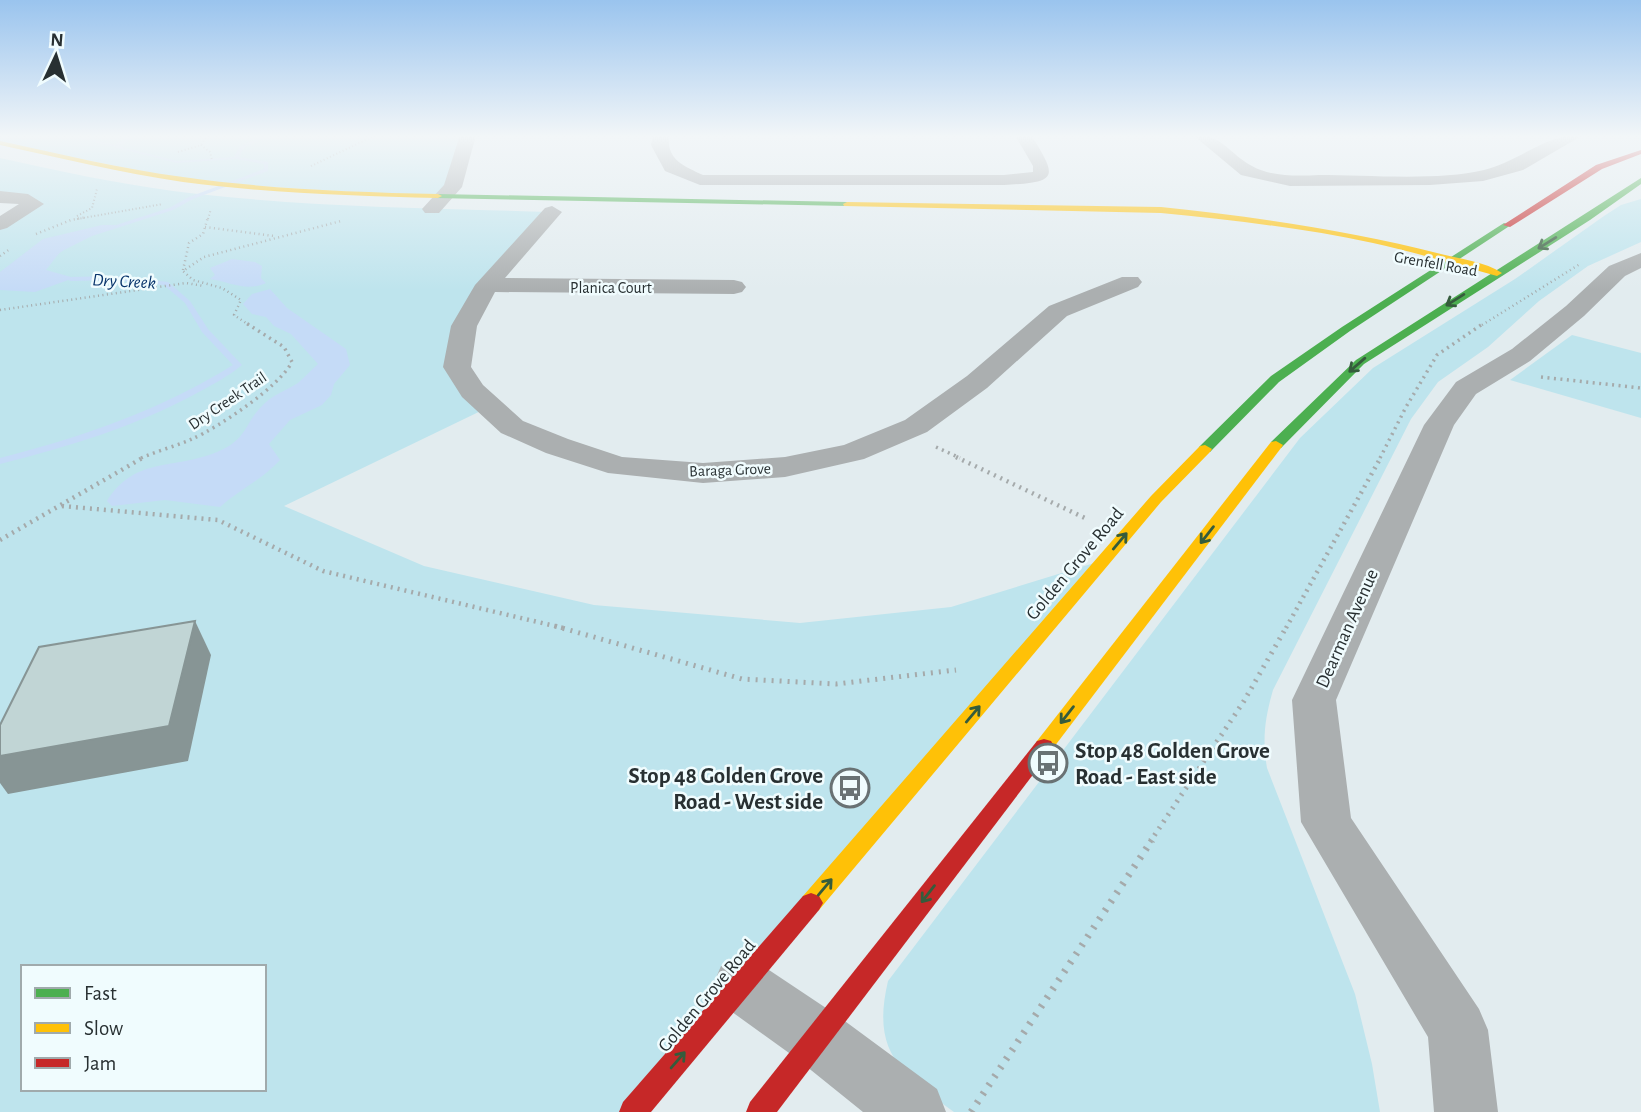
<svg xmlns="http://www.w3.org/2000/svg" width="1641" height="1112" font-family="'Alegreya Sans',sans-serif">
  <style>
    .green { fill: #bee4ed; fill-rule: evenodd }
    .water { fill: #c5dbf7 }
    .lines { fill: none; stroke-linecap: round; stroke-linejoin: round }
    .stream { fill: #c5dbf7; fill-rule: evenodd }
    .path-far5 { stroke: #a5aaab; stroke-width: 2; stroke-dasharray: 1 2.5; stroke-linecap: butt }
    .path-far4 { stroke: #a5aaab; stroke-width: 2.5; stroke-dasharray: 1 3.5; stroke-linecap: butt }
    .path-far3 { stroke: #a5aaab; stroke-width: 3.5; stroke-dasharray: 2 4.5; stroke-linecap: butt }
    .path-far2 { stroke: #a5aaab; stroke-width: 4.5; stroke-dasharray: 2 5; stroke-linecap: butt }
    .path-far1 { stroke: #a5aaab; stroke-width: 5; stroke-dasharray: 2 6; stroke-linecap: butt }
    .path { stroke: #a5aaab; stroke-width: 7; stroke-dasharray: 2.5 8; stroke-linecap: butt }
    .street { fill: #abafb0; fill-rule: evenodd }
    .fast { fill: #4caf50; fill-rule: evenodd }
    .slow { fill: #ffc107; fill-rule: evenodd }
    .jam { fill: #c62828; fill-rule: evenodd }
    .shaded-wall { fill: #879595 }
    .building { fill: #c1d5d5; stroke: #879595; stroke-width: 2 }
    .oneway { stroke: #355c3c }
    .labels { text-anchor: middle; stroke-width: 5; stroke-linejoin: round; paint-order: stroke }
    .far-street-label { font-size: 16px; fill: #283032; stroke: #f0fcfe }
    .far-water-label { font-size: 18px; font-style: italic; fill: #09356c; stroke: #f0fcfe }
    .street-label { font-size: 19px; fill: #283032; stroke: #f0fcfe }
    .near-poi-label { font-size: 23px; font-weight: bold; fill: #283032; stroke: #f0fcfe; text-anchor: start }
  </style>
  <rect width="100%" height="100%" fill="#e2ecef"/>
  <!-- green -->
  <g class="green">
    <polygon points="0,135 468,135 444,198 198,182 0,143"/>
    <path d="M0,158C58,171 115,183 173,191C299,207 426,208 552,212L487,285L457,367L489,407L284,506L424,566L594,605L800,623L951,607L1104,560L632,1112H0V224L34,204L0,197ZM23,967H264V1089H23Z"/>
    <path d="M1641,199V242L1588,266L1539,301L1488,347L1438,382L1411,419L1273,690C1265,718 1262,739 1267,768L1355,994L1372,1064L1380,1112H954C901,1073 871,1053 888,981L1300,438L1373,368L1515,279L1604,216L1621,205Z"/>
    <polygon points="1572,335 1641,353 1641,418 1510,380"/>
  </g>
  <!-- water -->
  <g class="water">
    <path d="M102,225H124C90,235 65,242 42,271L71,279L35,292L0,290V272L43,239Z"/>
    <path d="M232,259L255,262L262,266L261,278L266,283C246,292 230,282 210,279L215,275L210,268Z"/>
    <path d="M270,289L287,308L346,349L350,365L334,384L331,395L322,405L290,420L269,444L280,460C263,479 239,490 220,507L165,500L112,506L107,501C134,458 170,469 212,454C250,440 242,424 265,403C275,394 287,390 298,383C305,377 311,370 318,364L291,334L274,326L266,317L252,314L243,304L252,294Z"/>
  </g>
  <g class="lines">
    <!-- stream -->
    <path class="stream" d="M67,135H73L116,145V143L135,135H140L120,145L121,147L177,161L234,157L240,146L265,135H270L244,148L239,157L268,162V171L193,199L173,210L92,236L60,252L46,270L71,277L113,276L168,282L190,301L208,329L242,365C229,376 212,385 197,393C135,427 67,447 0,464V458C82,437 161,410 233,365L202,332L185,303L164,285L113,280L71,281L39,271L56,250L88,234L169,208L189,197L264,169V164L236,159L177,163Z"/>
    <!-- path-far5 -->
    <g class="path-far5">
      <polyline points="201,145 210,152 212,160"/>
      <polyline points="178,152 201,145 208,135"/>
      <polyline points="311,166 376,135"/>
      <polyline points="77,216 92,208 97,189"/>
      <polyline points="77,219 163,204"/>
      <polyline points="208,219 211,209"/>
    </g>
    <!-- path-far4 -->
    <g class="path-far4">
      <polyline points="205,227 274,236"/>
      <polyline points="36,234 71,220 87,217"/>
      <polyline points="0,256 10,249"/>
      <polyline points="183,270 189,243 203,234 208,217"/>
      <polyline points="0,310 186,283 204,286"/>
      <polyline points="249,325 234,315 241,300 222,288 193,280 183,271 204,257 341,221"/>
      <polyline points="1482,325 1580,264"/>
    </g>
    <!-- path-far3 -->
    <g class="path-far3">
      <polyline points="1541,377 1641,388"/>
      <polyline points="936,447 960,458"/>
      <path d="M141,458C157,451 176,446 192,439C219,427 279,387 292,362L284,347L246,323"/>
      <polyline points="1380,458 1406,407 1437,355 1484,323"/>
    </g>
    <!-- path-far2 -->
    <g class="path-far2">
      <polyline points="956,457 1087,519"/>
      <polyline points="62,506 218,520 323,571 563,628"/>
      <polyline points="0,540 144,457"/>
      <polyline points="1286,628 1381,457"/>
    </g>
    <!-- path-far1 -->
    <g class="path-far1">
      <polyline points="555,626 742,679 836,684 956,670"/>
      <polyline points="1150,842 1244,701 1287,626"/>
    </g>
    <!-- path -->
    <polyline class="path" points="971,1112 1152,840"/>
    <!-- street -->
    <g class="street">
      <polygon points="460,135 476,135 462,187 439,213 425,213 422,209 444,185"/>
      <path d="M653,135H669C666,159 683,166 703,175H1004L1033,172V166L1015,135H1031C1059,179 1057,182 1004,185H700L665,171L651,145Z"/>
      <path d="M1193,135C1221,133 1229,154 1252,166C1271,177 1298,176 1319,175C1367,175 1439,181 1484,170C1518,162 1549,132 1583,135L1523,170L1483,181L1430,185L1290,186L1241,175Z"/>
      <polygon points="0,191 28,194 44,204 7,228 0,230 0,216 19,204 0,203"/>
      <polygon points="552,206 562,212 505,278 734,280 742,282 746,287 742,292 734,294 495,292 477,326 471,367 483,385 523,421 568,439 622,457 703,463 785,457 844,445 905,420 967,376 1049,306 1122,277 1138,277 1142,282 1138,287 1067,316 987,388 927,432 864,459 785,477 703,483 608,473 546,453 501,433 462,397 443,367 451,326 475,285 545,208"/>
      <polygon points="1641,253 1641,268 1625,276 1584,316 1530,361 1476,394 1454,425 1336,700 1351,818 1479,1009 1488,1030 1498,1112 1434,1112 1428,1037 1301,822 1292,700 1424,425 1456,382 1512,349 1566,306 1609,266"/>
      <polygon points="742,958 763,966 838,1016 937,1089 946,1112 863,1112 796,1058 721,1004 713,985 721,966"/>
    </g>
    <!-- fast -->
    <g class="fast">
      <polygon points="1641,178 1641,184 1590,220 1364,364 1281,448 1271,448 1271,442 1356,360"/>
      <polygon points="438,194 847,202 851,204 847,206 435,198"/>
      <polygon points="1504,223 1511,225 1350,331 1279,382 1210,452 1200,452 1198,449 1200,446 1271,376 1342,327"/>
    </g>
    <!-- slow -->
    <g class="slow">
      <path d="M0,141C61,154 121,169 183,177C267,189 353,192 438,194L442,196L438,198C353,196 267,193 183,182C121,173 61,158 0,145Z"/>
      <path d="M847,202L1161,207C1255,217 1349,230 1441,254C1460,259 1486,262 1502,273L1497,276C1456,265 1415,252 1373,243C1303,228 1232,220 1161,213L844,206L843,204Z"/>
      <polygon points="1276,441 1283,445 1281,448 1051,751 1044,753 1037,751 1034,746 1037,741 1271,442"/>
      <polygon points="1205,445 1212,449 1210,452 1161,502 819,910 811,913 803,910 799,903 803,896 1151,496 1200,446"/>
    </g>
    <!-- jam -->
    <g class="jam">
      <polygon points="1641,150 1641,154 1602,169 1510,227 1503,225 1596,165"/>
      <polygon points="1044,739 1051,741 1054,746 1051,751 777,1112 746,1112 750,1102 1037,741"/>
      <polygon points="811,893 819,896 823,903 819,910 651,1112 619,1112 623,1102 803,896"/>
    </g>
  </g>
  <!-- shaded-wall -->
  <polygon class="shaded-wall" points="195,621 211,655 188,761 8,794 0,783 0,756"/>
  <!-- building -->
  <polygon class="building" points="195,621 169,726 0,756 0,725 39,647"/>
  <!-- one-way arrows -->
  <defs><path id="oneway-shaft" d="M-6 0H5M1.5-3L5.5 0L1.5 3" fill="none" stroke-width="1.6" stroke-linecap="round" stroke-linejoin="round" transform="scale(1.75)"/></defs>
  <g class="oneway">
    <use href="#oneway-shaft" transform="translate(1547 243) rotate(148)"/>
    <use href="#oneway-shaft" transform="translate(1455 300) rotate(148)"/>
    <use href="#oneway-shaft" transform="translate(1357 365) rotate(139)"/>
    <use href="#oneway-shaft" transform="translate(1207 535) rotate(128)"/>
    <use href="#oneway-shaft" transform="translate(1120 541) rotate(-50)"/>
    <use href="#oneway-shaft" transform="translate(973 714) rotate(-50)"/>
    <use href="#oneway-shaft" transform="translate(1067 715) rotate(128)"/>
    <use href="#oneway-shaft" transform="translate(825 887) rotate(-50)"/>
    <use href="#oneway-shaft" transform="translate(928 894) rotate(128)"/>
    <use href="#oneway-shaft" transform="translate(678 1060) rotate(-49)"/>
  </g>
  <!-- sky -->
  <linearGradient id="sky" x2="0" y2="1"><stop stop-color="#9ac4ee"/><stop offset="0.47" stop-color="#f2f6f8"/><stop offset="1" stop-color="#f2f6f8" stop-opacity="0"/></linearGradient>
  <rect width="1641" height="290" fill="url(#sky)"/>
  <!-- icons -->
  <defs>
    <symbol id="bus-ring" viewBox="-11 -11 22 22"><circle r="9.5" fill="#f0fcfe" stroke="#697274" stroke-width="1.5"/><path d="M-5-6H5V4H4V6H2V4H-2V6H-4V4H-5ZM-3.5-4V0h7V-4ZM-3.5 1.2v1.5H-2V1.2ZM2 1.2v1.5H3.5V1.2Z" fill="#697274"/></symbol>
  </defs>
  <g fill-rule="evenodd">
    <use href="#bus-ring" x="1026" y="741" width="44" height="44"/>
    <use href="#bus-ring" x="828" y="766" width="44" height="44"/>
  </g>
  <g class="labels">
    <!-- far-street labels -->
    <g class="far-street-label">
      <text transform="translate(1436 263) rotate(10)" y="6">Grenfell Road</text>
      <text x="611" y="293">Planica Court</text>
      <text transform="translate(227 400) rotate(-34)" y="6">Dry Creek Trail</text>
      <text transform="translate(730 469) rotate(-2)" y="6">Baraga Grove</text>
    </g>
    <!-- far-water labels -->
    <g class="far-water-label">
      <text transform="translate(124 281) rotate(3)" y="6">Dry Creek</text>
    </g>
    <!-- street labels -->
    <g class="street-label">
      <text transform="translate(1074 563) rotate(-50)" y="7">Golden Grove Road</text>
      <text transform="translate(1346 628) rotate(-66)" y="7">Dearman Avenue</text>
      <text transform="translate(706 995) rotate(-50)" y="7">Golden Grove Road</text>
    </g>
    <!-- near-poi labels -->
    <g class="near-poi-label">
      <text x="1075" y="758">Stop 48 Golden Grove<tspan x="1075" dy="26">Road - East side</tspan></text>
      <text x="823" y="783" text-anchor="end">Stop 48 Golden Grove<tspan x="823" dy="26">Road - West side</tspan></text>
    </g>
  </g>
  <!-- legend -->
  <rect x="21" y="965" width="245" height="126" fill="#f0fcfe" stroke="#a0aaac" stroke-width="2"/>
  <rect x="35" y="988" width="35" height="10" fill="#4caf50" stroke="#a0aaac" stroke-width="2"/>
  <text x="84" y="1000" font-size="21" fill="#283032">Fast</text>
  <rect x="35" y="1023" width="35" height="10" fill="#ffc107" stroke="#a0aaac" stroke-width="2"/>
  <text x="84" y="1035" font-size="21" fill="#283032">Slow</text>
  <rect x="35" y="1058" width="35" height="10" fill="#c62828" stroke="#a0aaac" stroke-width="2"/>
  <text x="84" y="1070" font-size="21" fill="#283032">Jam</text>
  <!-- north arrow -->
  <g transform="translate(56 56) rotate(4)" stroke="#f0fcfe" stroke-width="5" paint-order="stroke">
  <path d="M0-5L12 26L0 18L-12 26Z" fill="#283032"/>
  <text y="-10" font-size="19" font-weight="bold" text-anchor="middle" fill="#283032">N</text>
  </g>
</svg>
